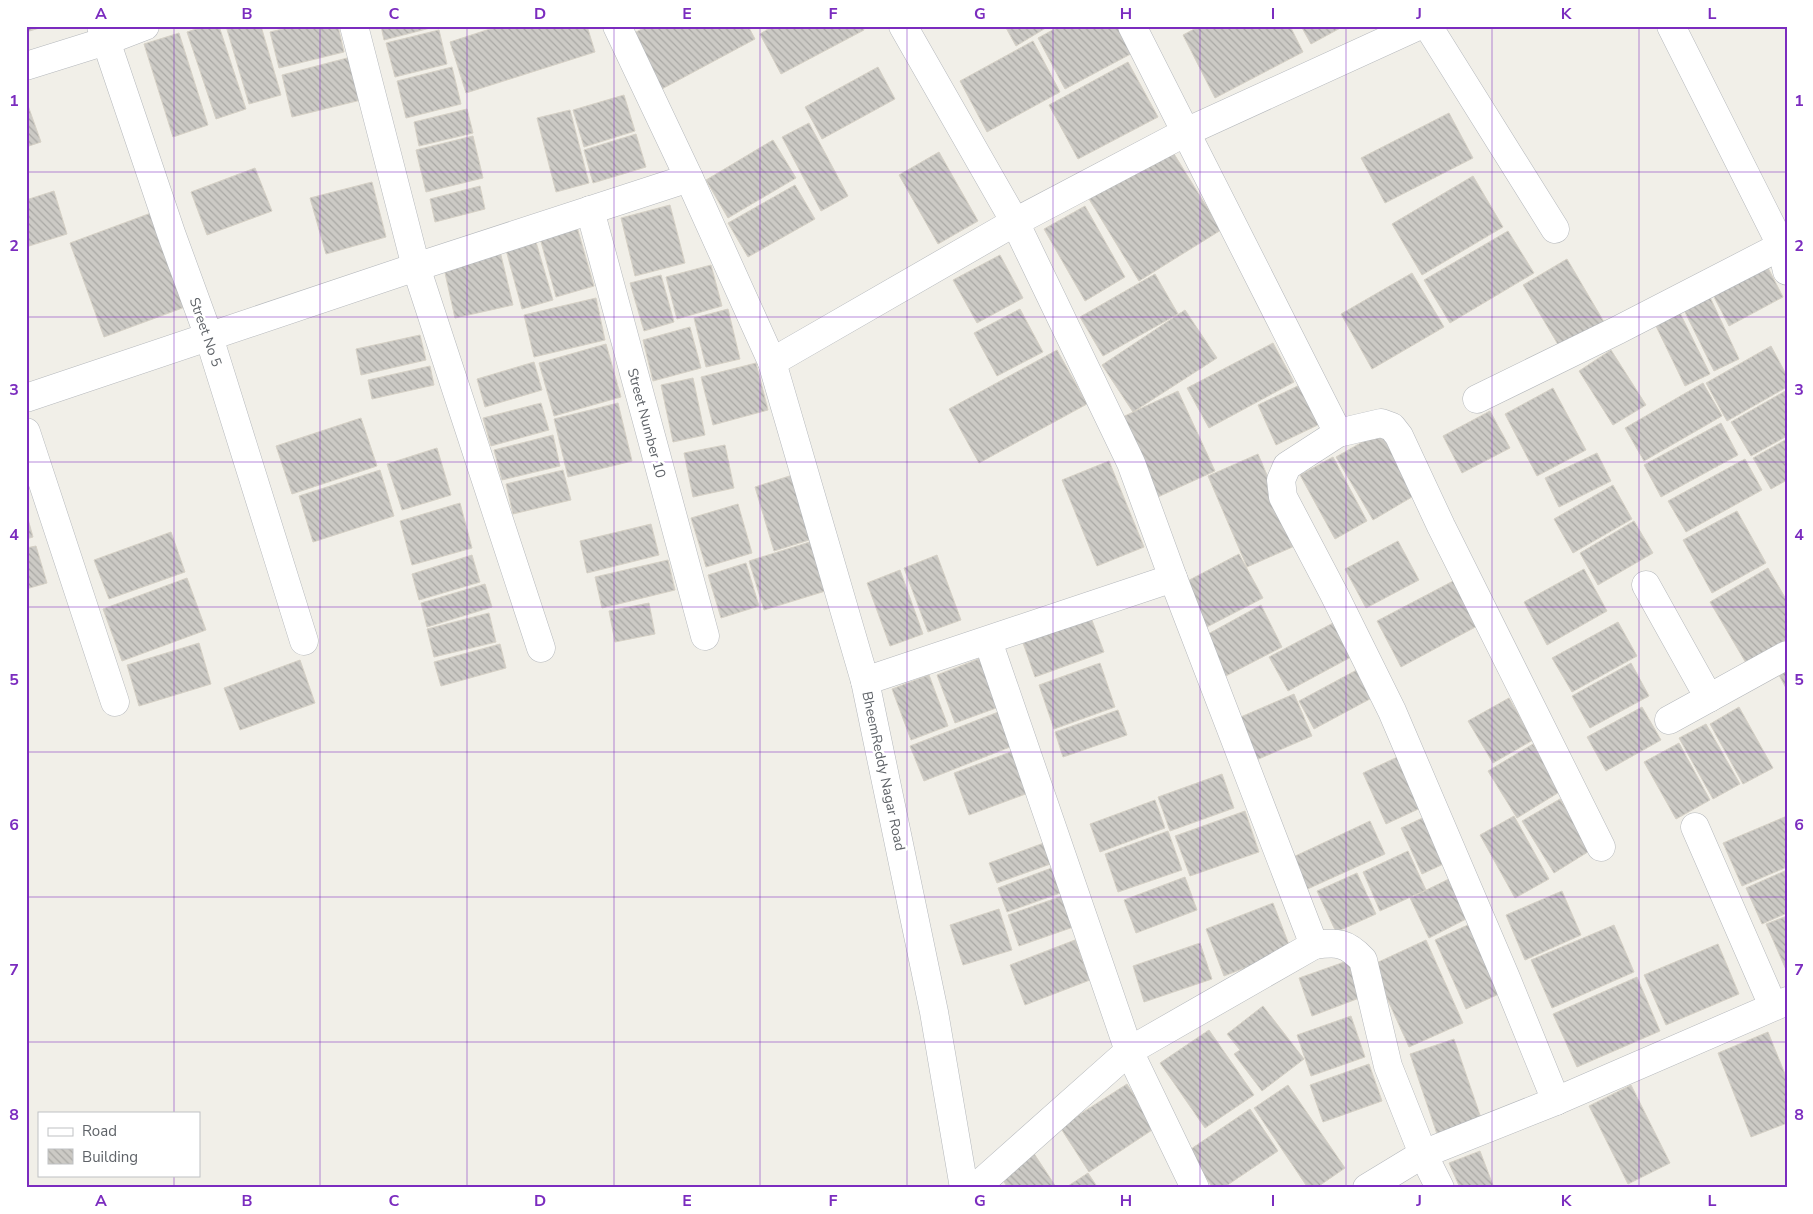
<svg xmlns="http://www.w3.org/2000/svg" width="1813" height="1214" font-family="'Nunito Sans',sans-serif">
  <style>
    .building { fill: url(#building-back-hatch); stroke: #d6d1c6 }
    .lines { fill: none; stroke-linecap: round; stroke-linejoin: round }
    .minor-casing { stroke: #b5b8bc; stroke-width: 29 }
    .minor { stroke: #fff; stroke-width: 28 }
    .grid { fill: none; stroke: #7b2cbf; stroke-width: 1; stroke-opacity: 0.55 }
    .labels { text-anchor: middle; stroke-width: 5; stroke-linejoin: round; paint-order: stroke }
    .street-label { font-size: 14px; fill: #5f6368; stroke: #fff }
    .neatline { fill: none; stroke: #7b2cbf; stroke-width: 2 }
    .grid-label { font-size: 16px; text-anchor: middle; font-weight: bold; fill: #7b2cbf }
  </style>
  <defs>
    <pattern id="building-back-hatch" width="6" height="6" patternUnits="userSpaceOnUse" patternTransform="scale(1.25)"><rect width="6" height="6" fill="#cccac5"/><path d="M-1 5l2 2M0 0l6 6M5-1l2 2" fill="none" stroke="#a9a8a4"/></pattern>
  </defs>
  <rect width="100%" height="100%" fill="#f1efe8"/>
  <!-- building -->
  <g class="building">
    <polygon points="26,26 43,26 43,27 26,32"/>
    <polygon points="205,26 219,26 246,109 216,119 187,32"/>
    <polygon points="226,26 261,26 281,95 249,104"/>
    <polygon points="295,26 338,26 344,52 279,68 270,32"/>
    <polygon points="381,26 438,26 384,40"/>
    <polygon points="499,26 587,26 595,52 466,93 450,42"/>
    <polygon points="647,26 748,26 755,39 660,90 631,35"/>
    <polygon points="773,26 862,26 864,30 781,74 760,34"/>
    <polygon points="1005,26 1049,26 1016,46"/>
    <polygon points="1060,26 1128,26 1140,49 1065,89 1038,38"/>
    <polygon points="1200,26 1290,26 1303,52 1215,98 1183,35"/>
    <polygon points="1301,26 1344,26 1311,44"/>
    <polygon points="439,30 447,64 395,77 386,43"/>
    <polygon points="179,33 208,125 173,137 144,44"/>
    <polygon points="1033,41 1060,92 987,132 960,81"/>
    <polygon points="351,57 361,100 292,117 282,75"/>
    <polygon points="1128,62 1158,117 1078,159 1049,105"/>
    <polygon points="452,67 461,104 406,118 397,81"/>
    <polygon points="878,67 895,99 822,139 805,107"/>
    <polygon points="624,95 635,131 584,147 573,110"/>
    <polygon points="26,100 41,142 26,147"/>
    <polygon points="467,109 473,133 419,146 414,122"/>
    <polygon points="570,110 589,183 556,192 537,118"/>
    <polygon points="1449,113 1473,158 1385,203 1361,158"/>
    <polygon points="809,123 848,196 821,211 782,137"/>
    <polygon points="636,134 646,167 593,183 584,150"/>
    <polygon points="473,136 483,178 426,192 416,150"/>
    <polygon points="773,140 796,178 728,218 706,180"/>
    <polygon points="1171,149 1221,230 1139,281 1089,199"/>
    <polygon points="939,152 978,221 938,244 899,175"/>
    <polygon points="255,168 272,211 207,235 191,192"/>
    <polygon points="1473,176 1503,227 1422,275 1392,224"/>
    <polygon points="372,182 386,237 326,254 310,198"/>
    <polygon points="795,185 815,219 748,257 728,223"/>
    <polygon points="480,186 485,209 435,222 430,199"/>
    <polygon points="54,191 67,234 26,247 26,200"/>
    <polygon points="670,205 685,263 635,276 621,218"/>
    <polygon points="1085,206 1125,277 1085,301 1044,229"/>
    <polygon points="151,213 185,307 104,337 70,243"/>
    <polygon points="577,227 594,286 556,297 540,238"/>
    <polygon points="1508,231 1534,273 1450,323 1424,280"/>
    <polygon points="536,242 553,300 522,309 506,250"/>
    <polygon points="500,251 513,305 455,318 443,264"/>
    <polygon points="1000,255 1023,298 977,323 953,280"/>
    <polygon points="1567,259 1604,322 1560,348 1523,285"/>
    <polygon points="1766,264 1783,297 1729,326 1712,293"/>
    <polygon points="711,265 722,306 677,319 666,277"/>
    <polygon points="1412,273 1444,327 1372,369 1341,314"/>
    <polygon points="1155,274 1178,314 1103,356 1080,317"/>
    <polygon points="661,275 674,322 644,331 630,283"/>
    <polygon points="1709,295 1739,359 1714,371 1683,308"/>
    <polygon points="596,298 605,340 534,357 524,315"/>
    <polygon points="728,309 740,359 706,367 694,318"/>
    <polygon points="1020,309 1043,352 997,376 974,333"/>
    <polygon points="1185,310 1217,358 1133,412 1102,365"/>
    <polygon points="1679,311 1710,374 1685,386 1654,322"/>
    <polygon points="690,327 701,368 653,381 643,340"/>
    <polygon points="420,335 426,360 361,375 356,349"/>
    <polygon points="1273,343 1294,382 1209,428 1187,388"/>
    <polygon points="606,344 621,397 554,416 539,363"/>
    <polygon points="1771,346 1787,376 1787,387 1727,421 1706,383"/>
    <polygon points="1057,350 1087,404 979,463 949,409"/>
    <polygon points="1611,350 1646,405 1613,425 1579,371"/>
    <polygon points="534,362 542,390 485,407 477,379"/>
    <polygon points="756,363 768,410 713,425 701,377"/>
    <polygon points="430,366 434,385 372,399 368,380"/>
    <polygon points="693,378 705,435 673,442 661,385"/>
    <polygon points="1306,382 1324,422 1276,445 1258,405"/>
    <polygon points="1703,383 1722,416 1644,461 1625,428"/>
    <polygon points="1553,388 1586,450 1537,476 1505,414"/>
    <polygon points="1787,390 1787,436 1751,456 1731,422"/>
    <polygon points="1178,391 1215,471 1149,501 1112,422"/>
    <polygon points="541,403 549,430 491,446 483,418"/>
    <polygon points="618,403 632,461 568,477 554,419"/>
    <polygon points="1490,411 1510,448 1462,473 1443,436"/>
    <polygon points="361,418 377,466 292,494 276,446"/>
    <polygon points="1721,423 1738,455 1661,497 1644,465"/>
    <polygon points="1380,432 1417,494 1373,520 1336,457"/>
    <polygon points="553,435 560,466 502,480 494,450"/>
    <polygon points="1787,439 1787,480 1771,489 1753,458"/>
    <polygon points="725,445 734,488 693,497 684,453"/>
    <polygon points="437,448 451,495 402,510 387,464"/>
    <polygon points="1597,453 1611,481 1559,507 1545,478"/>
    <polygon points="1258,454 1297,545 1247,567 1208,476"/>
    <polygon points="1333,457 1367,521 1335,539 1300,475"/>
    <polygon points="1745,459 1762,490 1686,532 1668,501"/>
    <polygon points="1109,461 1144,547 1097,566 1062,480"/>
    <polygon points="380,470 394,516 313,542 299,496"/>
    <polygon points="563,470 571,500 513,514 506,484"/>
    <polygon points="802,472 822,536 774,551 755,487"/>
    <polygon points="1613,485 1632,519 1573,553 1554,519"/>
    <polygon points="460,503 472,548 412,565 400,521"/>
    <polygon points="738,504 752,553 706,567 691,518"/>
    <polygon points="1737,511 1766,563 1712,593 1683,540"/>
    <polygon points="26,512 33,537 26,539"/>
    <polygon points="1634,521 1653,553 1598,585 1580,553"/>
    <polygon points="651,524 659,555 587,573 580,541"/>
    <polygon points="171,532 185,572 109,599 94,560"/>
    <polygon points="816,540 832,589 764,610 749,561"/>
    <polygon points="1398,541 1419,580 1366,608 1345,569"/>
    <polygon points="36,546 47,583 26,589 26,548"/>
    <polygon points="1239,554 1263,598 1201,630 1178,586"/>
    <polygon points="472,555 480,582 419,600 412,574"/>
    <polygon points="937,555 961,620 928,632 904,568"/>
    <polygon points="668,560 675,590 602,608 595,577"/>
    <polygon points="746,563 759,606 721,618 708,575"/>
    <polygon points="1768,568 1787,601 1787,639 1746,663 1710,602"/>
    <polygon points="1584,569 1607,611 1547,645 1524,602"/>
    <polygon points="900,570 923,634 890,646 867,583"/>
    <polygon points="187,578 206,630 122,661 103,609"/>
    <polygon points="1457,579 1481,624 1401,667 1377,621"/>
    <polygon points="485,584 492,607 427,627 421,603"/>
    <polygon points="649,603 655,634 615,642 609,611"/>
    <polygon points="1261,605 1282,647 1220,679 1199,639"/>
    <polygon points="489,613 496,642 434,657 427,629"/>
    <polygon points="1090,615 1104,652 1035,677 1022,640"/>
    <polygon points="1618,622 1637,656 1572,692 1552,658"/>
    <polygon points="1333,623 1351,657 1288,691 1269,657"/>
    <polygon points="199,643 211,684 139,706 127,665"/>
    <polygon points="500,644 506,668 441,686 434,662"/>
    <polygon points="981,658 999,707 955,723 937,675"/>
    <polygon points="300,660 315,703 240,730 224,688"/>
    <polygon points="1100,663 1115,707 1054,729 1039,685"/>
    <polygon points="1631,663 1649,696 1590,728 1572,696"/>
    <polygon points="1366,665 1381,693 1314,729 1299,701"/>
    <polygon points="1787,671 1787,690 1779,675"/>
    <polygon points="929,675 948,726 911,740 892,689"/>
    <polygon points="1294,694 1312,736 1254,761 1236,719"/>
    <polygon points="1509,698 1533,740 1493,763 1468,721"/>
    <polygon points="1642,707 1661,740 1606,771 1587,737"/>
    <polygon points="1739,707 1773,768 1743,784 1710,724"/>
    <polygon points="1118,710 1127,735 1063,757 1055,732"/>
    <polygon points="1001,711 1015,745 924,781 910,746"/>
    <polygon points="1706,724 1740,784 1713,799 1679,738"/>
    <polygon points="1679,743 1710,800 1676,819 1644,762"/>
    <polygon points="1533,744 1561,791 1517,818 1488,771"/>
    <polygon points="1016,750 1031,792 969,815 954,773"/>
    <polygon points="1404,754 1427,805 1386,824 1363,773"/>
    <polygon points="1222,774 1234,808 1170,831 1158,797"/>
    <polygon points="1560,799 1591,850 1554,873 1522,821"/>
    <polygon points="1155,800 1165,828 1100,852 1090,824"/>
    <polygon points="1245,811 1259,852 1190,876 1175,836"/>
    <polygon points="1431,814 1452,860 1422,874 1401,828"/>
    <polygon points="1514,816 1549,879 1515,898 1480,835"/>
    <polygon points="1787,816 1787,867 1742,886 1723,843"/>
    <polygon points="1370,821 1385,854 1303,891 1289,859"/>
    <polygon points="1168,831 1182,870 1118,892 1105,854"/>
    <polygon points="1052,840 1059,861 997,883 989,863"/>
    <polygon points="1408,851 1426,890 1380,911 1363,872"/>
    <polygon points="1057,866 1066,891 1007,912 998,888"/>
    <polygon points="1787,870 1787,913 1762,924 1746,888"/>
    <polygon points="1357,873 1376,914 1336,932 1317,891"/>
    <polygon points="1185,877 1197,910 1136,933 1124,900"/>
    <polygon points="1451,878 1470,917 1429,938 1410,898"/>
    <polygon points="1562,891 1581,935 1525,960 1506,915"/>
    <polygon points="1068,894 1079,925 1019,946 1008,915"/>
    <polygon points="1273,903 1291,950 1224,976 1206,929"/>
    <polygon points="999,909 1012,950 963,965 950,925"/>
    <polygon points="1787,916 1787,972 1766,924"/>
    <polygon points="1470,924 1501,993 1466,1009 1435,940"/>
    <polygon points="1614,925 1634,972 1552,1008 1531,960"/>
    <polygon points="1075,940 1090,980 1025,1005 1010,965"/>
    <polygon points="1426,940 1463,1023 1409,1047 1372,965"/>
    <polygon points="1200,943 1212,979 1144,1002 1133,966"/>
    <polygon points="1718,944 1739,994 1666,1025 1644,975"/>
    <polygon points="1350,960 1362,997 1312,1016 1299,978"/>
    <polygon points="1637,977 1660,1031 1577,1067 1553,1014"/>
    <polygon points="1263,1006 1304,1059 1262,1091 1234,1054 1240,1050 1227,1034"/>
    <polygon points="1351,1016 1365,1057 1311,1076 1297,1035"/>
    <polygon points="1209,1030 1254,1095 1205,1128 1160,1063"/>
    <polygon points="1768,1032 1787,1079 1787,1123 1751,1137 1718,1053"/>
    <polygon points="1454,1039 1481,1118 1437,1134 1410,1054"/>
    <polygon points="1369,1064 1382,1101 1323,1122 1310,1085"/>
    <polygon points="1127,1084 1155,1128 1089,1172 1060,1127"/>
    <polygon points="1288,1085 1345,1168 1316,1188 1308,1188 1254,1108"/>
    <polygon points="1631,1085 1670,1163 1628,1184 1589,1106"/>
    <polygon points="1250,1109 1278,1151 1223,1188 1213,1188 1188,1151"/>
    <polygon points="1031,1149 1056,1187 1055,1188 1008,1188 997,1171"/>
    <polygon points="1480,1151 1494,1188 1460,1188 1449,1163"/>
    <polygon points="1088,1173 1098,1188 1065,1188"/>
  </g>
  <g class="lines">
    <defs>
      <g id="minor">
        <polyline points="101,26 171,233 209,337 304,641"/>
        <polyline points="354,26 416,267 541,648"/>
        <polyline points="617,26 689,178 772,362 865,681 934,1012 964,1188"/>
        <path d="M903,26L1015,222L1131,463L1173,578L1314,945C1337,942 1346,942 1363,960L1388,1066L1423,1154L1440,1188"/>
        <polyline points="1132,26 1338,433"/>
        <polyline points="1428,26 1555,229"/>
        <polyline points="1671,26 1781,245 1787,271"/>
        <polyline points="26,66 106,41 145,26"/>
        <polyline points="590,210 705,636"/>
        <polyline points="772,362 1015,222 1186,132 1418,26"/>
        <polyline points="26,398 416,267 689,178"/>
        <polyline points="1477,399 1618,330 1787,243"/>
        <polyline points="26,432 115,702"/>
        <polyline points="1646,585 1709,698 1787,655"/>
        <polyline points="988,641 1129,1051 1195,1188"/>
        <polyline points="865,681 1173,578"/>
        <polyline points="1669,720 1709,698"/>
        <polyline points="1695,827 1773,1006"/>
        <polyline points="1556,1101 1506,978 1392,711 1334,594 1283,497 1281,480 1287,466 1338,433 1381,423 1392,427 1399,436 1441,526 1601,847"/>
        <polyline points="975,1188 1129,1051 1314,945"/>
        <polyline points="1367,1188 1423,1154 1556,1101 1787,1001"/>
      </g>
    </defs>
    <!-- minor casing -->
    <use href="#minor" class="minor-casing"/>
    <!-- minor -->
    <use href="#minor" class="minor"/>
  </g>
  <!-- grid -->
  <path class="grid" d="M174,26V1113M320,26V1188M467,26V1188M614,26V1188M760,26V1188M907,26V1188M1053,26V1188M1200,26V1188M1346,26V1188M1492,26V1188M1639,26V1188M26,172H1787M26,317H1787M26,462H1787M26,607H1787M26,752H1787M26,897H1787M26,1042H1787M174,1175V1188"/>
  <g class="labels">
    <!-- street labels -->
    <g class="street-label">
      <text transform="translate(206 332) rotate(71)" y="5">Street No 5</text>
      <text transform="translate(647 423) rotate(75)" y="5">Street Number 10</text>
      <text transform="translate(884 771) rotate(78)" y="5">BheemReddy Nagar Road</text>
    </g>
  </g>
  <!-- border -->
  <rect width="1813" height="1214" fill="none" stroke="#ffffff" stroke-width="55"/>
  <!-- legend -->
  <rect x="38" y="1112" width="162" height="65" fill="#ffffff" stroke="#bfc1c3"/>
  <rect x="48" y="1128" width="25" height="8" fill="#ffffff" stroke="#bfc1c3"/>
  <text x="82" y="1136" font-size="15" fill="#5f6368">Road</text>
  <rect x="48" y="1149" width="25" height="15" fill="url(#building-back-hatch)" stroke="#bfc1c3"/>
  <text x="82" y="1162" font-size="15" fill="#5f6368">Building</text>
  <rect x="28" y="28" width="1758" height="1158" class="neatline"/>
  <g class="grid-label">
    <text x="101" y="19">A</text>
    <text x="247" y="19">B</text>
    <text x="394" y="19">C</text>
    <text x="540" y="19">D</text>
    <text x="687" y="19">E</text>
    <text x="833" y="19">F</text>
    <text x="980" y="19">G</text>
    <text x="1126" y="19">H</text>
    <text x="1273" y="19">I</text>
    <text x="1419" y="19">J</text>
    <text x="1566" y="19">K</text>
    <text x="1712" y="19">L</text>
    <text x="14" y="106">1</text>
    <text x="1799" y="106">1</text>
    <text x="14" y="251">2</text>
    <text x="1799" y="251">2</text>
    <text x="14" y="395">3</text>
    <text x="1799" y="395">3</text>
    <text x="14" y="540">4</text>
    <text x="1799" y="540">4</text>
    <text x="14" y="685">5</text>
    <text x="1799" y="685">5</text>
    <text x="14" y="830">6</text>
    <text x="1799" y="830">6</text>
    <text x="14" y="975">7</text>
    <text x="1799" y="975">7</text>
    <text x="14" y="1120">8</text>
    <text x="1799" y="1120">8</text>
    <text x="101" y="1206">A</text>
    <text x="247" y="1206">B</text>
    <text x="394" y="1206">C</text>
    <text x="540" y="1206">D</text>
    <text x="687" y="1206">E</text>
    <text x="833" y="1206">F</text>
    <text x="980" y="1206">G</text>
    <text x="1126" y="1206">H</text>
    <text x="1273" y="1206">I</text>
    <text x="1419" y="1206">J</text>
    <text x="1566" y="1206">K</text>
    <text x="1712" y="1206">L</text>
  </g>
</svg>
